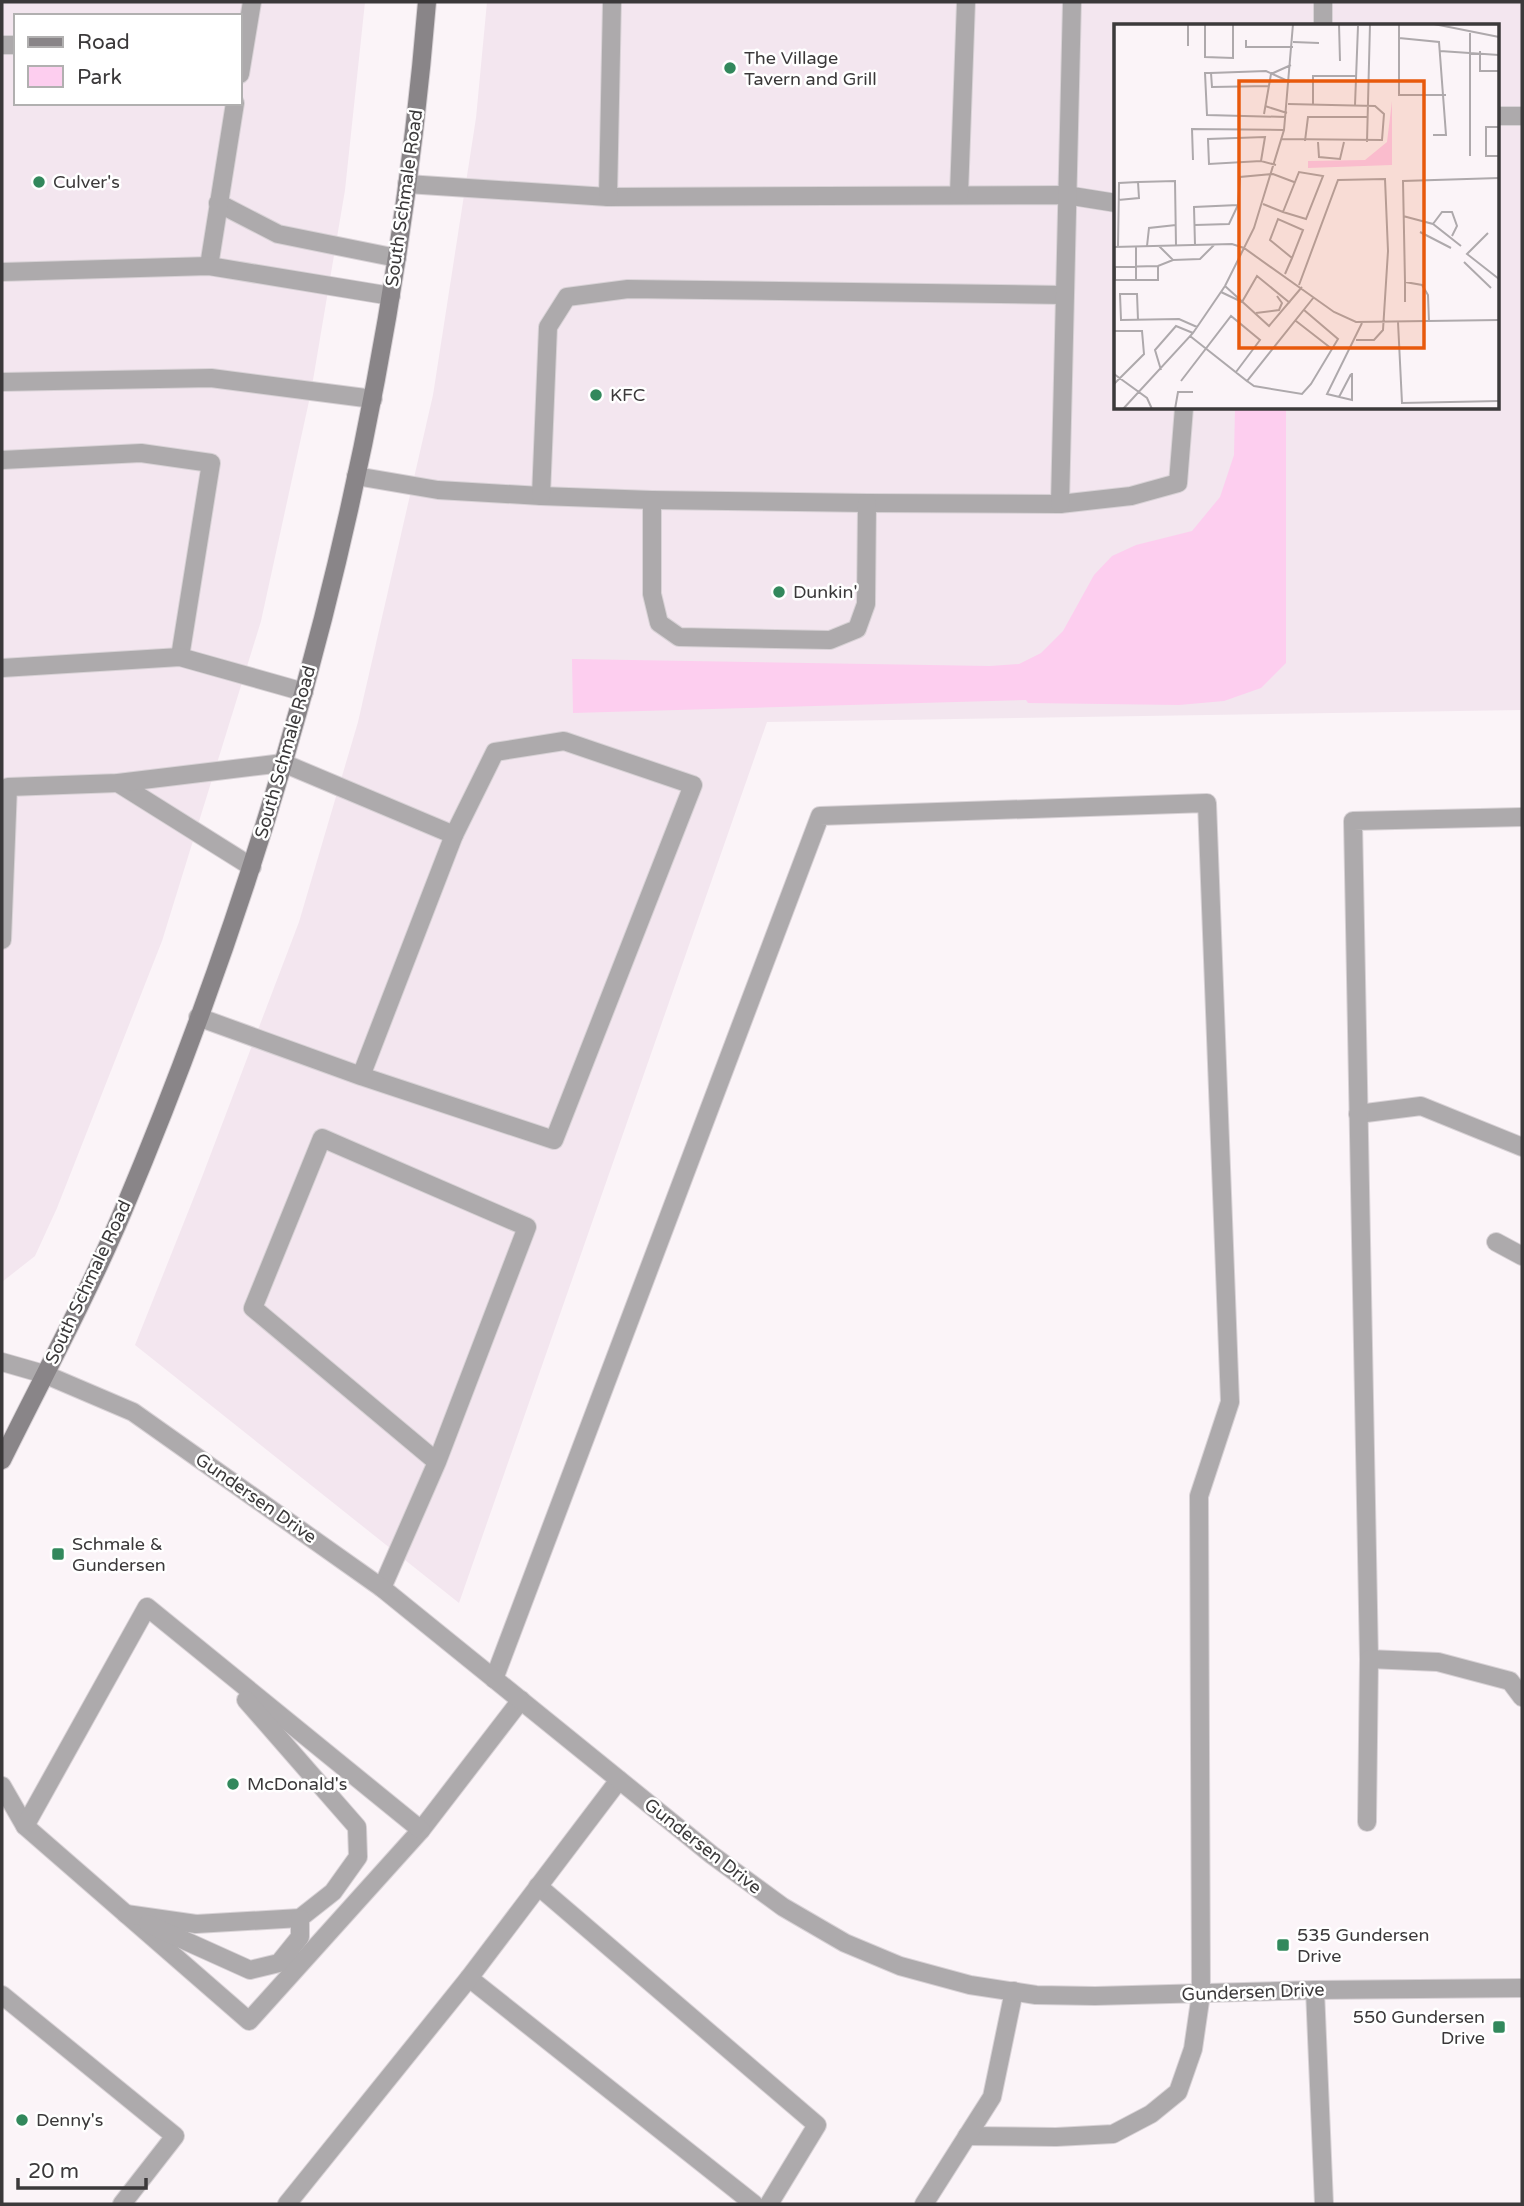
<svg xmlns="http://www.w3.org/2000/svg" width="1524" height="2206" font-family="'Varela Round',sans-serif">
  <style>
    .built { fill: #f3e6ef; fill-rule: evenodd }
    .green { fill: #fdceef }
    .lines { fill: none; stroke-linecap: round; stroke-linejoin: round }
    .service-casing { stroke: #d8d2d6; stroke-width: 20 }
    .minor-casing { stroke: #d8d2d6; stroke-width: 20 }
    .secondary-casing { stroke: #d8d2d6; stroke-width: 20 }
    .service { stroke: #adaaac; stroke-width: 18 }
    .minor { stroke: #adaaac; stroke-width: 18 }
    .secondary { stroke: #898588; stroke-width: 18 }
    .poi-dot { fill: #32885c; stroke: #fff; stroke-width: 2.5 }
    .labels { text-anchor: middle; stroke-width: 5; stroke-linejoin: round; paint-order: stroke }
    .poi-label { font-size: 18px; fill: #3b393a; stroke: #fff; text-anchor: start }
    .street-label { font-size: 18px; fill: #3b393a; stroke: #fff }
    .inset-road { fill: none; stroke: #aea9ac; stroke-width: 2 }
    .view { fill: #e8590c; fill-opacity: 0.15; stroke: #e8590c; stroke-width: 3.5 }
    .inset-edge { fill: none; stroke: #3b393a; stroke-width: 3.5 }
  </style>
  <rect width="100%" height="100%" fill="#fbf4f8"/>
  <!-- built -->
  <g class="built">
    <path d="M2,2H365L345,190L311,392L261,621L162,941L57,1208L35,1256L2,1282ZM16,16H240V103H16Z"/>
    <path d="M487,2H1522V710L767,722L459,1603L135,1345L202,1177L299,922L358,722L433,395L476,118ZM1116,26H1498V408H1116Z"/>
  </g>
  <!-- green -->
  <polygon class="green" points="1235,408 1286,408 1286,663 1261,688 1224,701 1179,705 1028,703 1026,700 573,713 572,659 990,666 1019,664 1041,653 1063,631 1094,575 1112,556 1136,545 1192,531 1220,497 1234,455"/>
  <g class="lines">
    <defs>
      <g id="service">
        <polyline points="1323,26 1323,2"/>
        <polyline points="2,45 16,45"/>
        <polyline points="240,74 252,2"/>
        <polyline points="1498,116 1522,116"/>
        <polyline points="407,184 608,197 1066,195 1116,203"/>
        <polyline points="959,194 966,2"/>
        <polyline points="608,197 612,2"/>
        <polyline points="218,203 278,234 397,258"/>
        <polyline points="209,266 235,103"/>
        <polyline points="2,272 209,266 391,296"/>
        <polyline points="2,382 211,378 373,399"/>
        <polyline points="2,460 141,453 211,463 180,657"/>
        <polyline points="356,476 438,490 541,496 652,500 867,503 1060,504 1131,496 1178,483 1184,408"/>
        <polyline points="541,496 548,327 567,297 628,289 1064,295"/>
        <polyline points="652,500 652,594 659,623 679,637 830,640 857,629 866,604 867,503"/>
        <polyline points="1060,504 1072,2"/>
        <polyline points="2,668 180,657 304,692"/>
        <polyline points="118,783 252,867"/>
        <polyline points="2,940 8,787 118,783 283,763 454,835"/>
        <polyline points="198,1017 361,1076 554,1140 693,785 564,741 495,752 454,835 361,1076"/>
        <polyline points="1358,1114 1421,1106 1522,1147"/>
        <polyline points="1496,1242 1522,1256"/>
        <polyline points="382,1588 437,1462 527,1227 322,1138 253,1308 437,1462"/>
        <polyline points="1369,1659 1353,821 1522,817"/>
        <polyline points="494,1679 820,816 1207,803 1230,1402 1199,1496 1201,1994 1193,2049 1178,2092 1151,2114 1113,2134 1056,2137 967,2136"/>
        <polyline points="2,1786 25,1826 249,2021 421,1830 521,1700"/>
        <polyline points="1367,1822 1369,1659 1438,1662 1510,1681 1522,1697"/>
        <polyline points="25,1826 147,1607 421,1830"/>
        <polyline points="538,1886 817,2125 769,2204"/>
        <polyline points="126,1914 196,1924 300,1918 333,1892 358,1857 357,1827 246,1700"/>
        <polyline points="148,1924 250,1970 279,1963 300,1937 300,1918"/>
        <polyline points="469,1978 754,2204"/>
        <polyline points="1315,1990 1324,2204"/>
        <polyline points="2,1995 175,2136 122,2204"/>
        <polyline points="287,2204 469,1978 619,1780"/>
        <polyline points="924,2204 992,2097 1014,1991"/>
      </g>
      <polyline id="minor" points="2,1362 44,1374 133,1412 382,1588 712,1855 783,1907 845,1943 900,1966 970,1985 1036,1995 1095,1996 1315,1990 1522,1988"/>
      <path id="secondary" d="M2,1460C43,1377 87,1296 123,1211C285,827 393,418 427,2"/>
    </defs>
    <!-- service casing -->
    <use href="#service" class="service-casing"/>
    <!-- minor casing -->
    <use href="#minor" class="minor-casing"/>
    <!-- secondary casing -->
    <use href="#secondary" class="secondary-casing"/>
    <!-- service -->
    <use href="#service" class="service"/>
    <!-- minor -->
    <use href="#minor" class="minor"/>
    <!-- secondary -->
    <use href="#secondary" class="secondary"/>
  </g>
  <!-- markers -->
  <g class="poi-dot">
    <circle cx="730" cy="68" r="7"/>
    <circle cx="39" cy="182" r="7"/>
    <circle cx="596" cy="395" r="7"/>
    <circle cx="779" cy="592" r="7"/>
    <rect x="51" y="1547" width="14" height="14" rx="3.5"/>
    <circle cx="233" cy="1784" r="7"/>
    <rect x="1276" y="1938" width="14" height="14" rx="3.5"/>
    <rect x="1492" y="2020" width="14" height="14" rx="3.5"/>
    <circle cx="22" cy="2120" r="7"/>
  </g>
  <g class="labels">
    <!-- poi labels -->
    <g class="poi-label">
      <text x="744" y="64">The Village<tspan x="744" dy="21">Tavern and Grill</tspan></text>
      <text x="53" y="188">Culver's</text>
      <text x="610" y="401">KFC</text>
      <text x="793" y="598">Dunkin'</text>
      <text x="72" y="1550">Schmale &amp;<tspan x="72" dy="21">Gundersen</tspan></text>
      <text x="247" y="1790">McDonald's</text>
      <text x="1297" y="1941">535 Gundersen<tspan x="1297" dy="21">Drive</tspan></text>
      <text x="1485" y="2023" text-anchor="end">550 Gundersen<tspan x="1485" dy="21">Drive</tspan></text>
      <text x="36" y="2126">Denny's</text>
    </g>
    <!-- street labels -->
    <g class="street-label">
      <text transform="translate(404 198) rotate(-82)" y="6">South Schmale Road</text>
      <text transform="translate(285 752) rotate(-74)" y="6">South Schmale Road</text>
      <text transform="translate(88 1282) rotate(-65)" y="6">South Schmale Road</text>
      <text transform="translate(256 1498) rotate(35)" y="6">Gundersen Drive</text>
      <text transform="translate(703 1846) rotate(38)" y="6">Gundersen Drive</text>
      <text transform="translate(1253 1992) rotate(-2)" y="6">Gundersen Drive</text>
    </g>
  </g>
  <!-- overview -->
  <g transform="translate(1114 24)">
    <rect width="385" height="385" fill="#fbf4f8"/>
    <path d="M278,77V141L194,144V137L251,136L273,118Z" fill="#fdceef"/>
    <path class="inset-road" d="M74,0V22M91,0V33L119,34V0M225,0L226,37M285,0V71H332M320,0L385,13M285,14L325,18L332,111H319M132,16V23H179M179,18L205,19M326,27L385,31M366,27V47H385M97,49H91L93,91L172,93M157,50L177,41M155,62L98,63L97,49L152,47L176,58M199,81V52H242M241,81L244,2M151,82L173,89M150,90L157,50M385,103H372V132H385M168,115L268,116L270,90L261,82L174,80M191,117L194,93H254M204,118L205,133L226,135L230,118M253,118L256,0M356,132V7M79,136L78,105L170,106M147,137L151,113L94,115L95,140L147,137L162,141M4,176L25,174L24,158M149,180L169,188L192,195L209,152L185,148L169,188M289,192L319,200L347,222M319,200L328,188H338L343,202L338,212M81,201L115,200L124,181L126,153L159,150L180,158M306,208L337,224M374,209L353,230L385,255M81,221L80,183L124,181M33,222L35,204L62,201M45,222L59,236L86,235L100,221M0,223L118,220L130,224L220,288L242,298L385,296M4,223L5,159L24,158L61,157L62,222M22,223V256M350,238L377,264M44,242V256H1V243L44,242L59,236M171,250L178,234L189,206L164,195L156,216L178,234M291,258L289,157L385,154M185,261L224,156L271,155L274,227L269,306L260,316H242M111,262L155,302L188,263M107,268L128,278M128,278L143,252L176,279M291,278V258L308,261L314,271L315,298M142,289L165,286L168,279L163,272M24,296L23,270H6L7,296L65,295L83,303M182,297L218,325M284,298L288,379L385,377M0,307H28L30,330L0,360M76,312L133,357L200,273M47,346L41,326L62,302L79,309M238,349V376L213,370L248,299M0,350L33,374L38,385M67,357L117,292L146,316L122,348M133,357L140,362L188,370L197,360L224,315L190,286M225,373L237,350M9,385L79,309L111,262L140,204L170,106L179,0M61,385L64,368H79"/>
    <path class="view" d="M125,57H310V324H125Z"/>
    <rect width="385" height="385" class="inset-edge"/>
  </g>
  <!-- border -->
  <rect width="1524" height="2206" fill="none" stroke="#3b393a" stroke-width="7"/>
  <!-- legend -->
  <rect x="14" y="14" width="228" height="91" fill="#ffffff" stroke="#b1b0b0" stroke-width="2"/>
  <rect x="28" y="37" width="35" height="10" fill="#898588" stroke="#b1b0b0" stroke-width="2"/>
  <text x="77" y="49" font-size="21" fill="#3b393a">Road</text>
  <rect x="28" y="66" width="35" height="21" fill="#fdceef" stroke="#b1b0b0" stroke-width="2"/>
  <text x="77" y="84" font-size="21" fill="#3b393a">Park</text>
  <!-- scale -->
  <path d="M18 2178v10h128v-10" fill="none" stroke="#3b393a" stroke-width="3.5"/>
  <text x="28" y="2178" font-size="21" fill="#3b393a" stroke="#ffffff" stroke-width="5" paint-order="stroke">20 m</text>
</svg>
